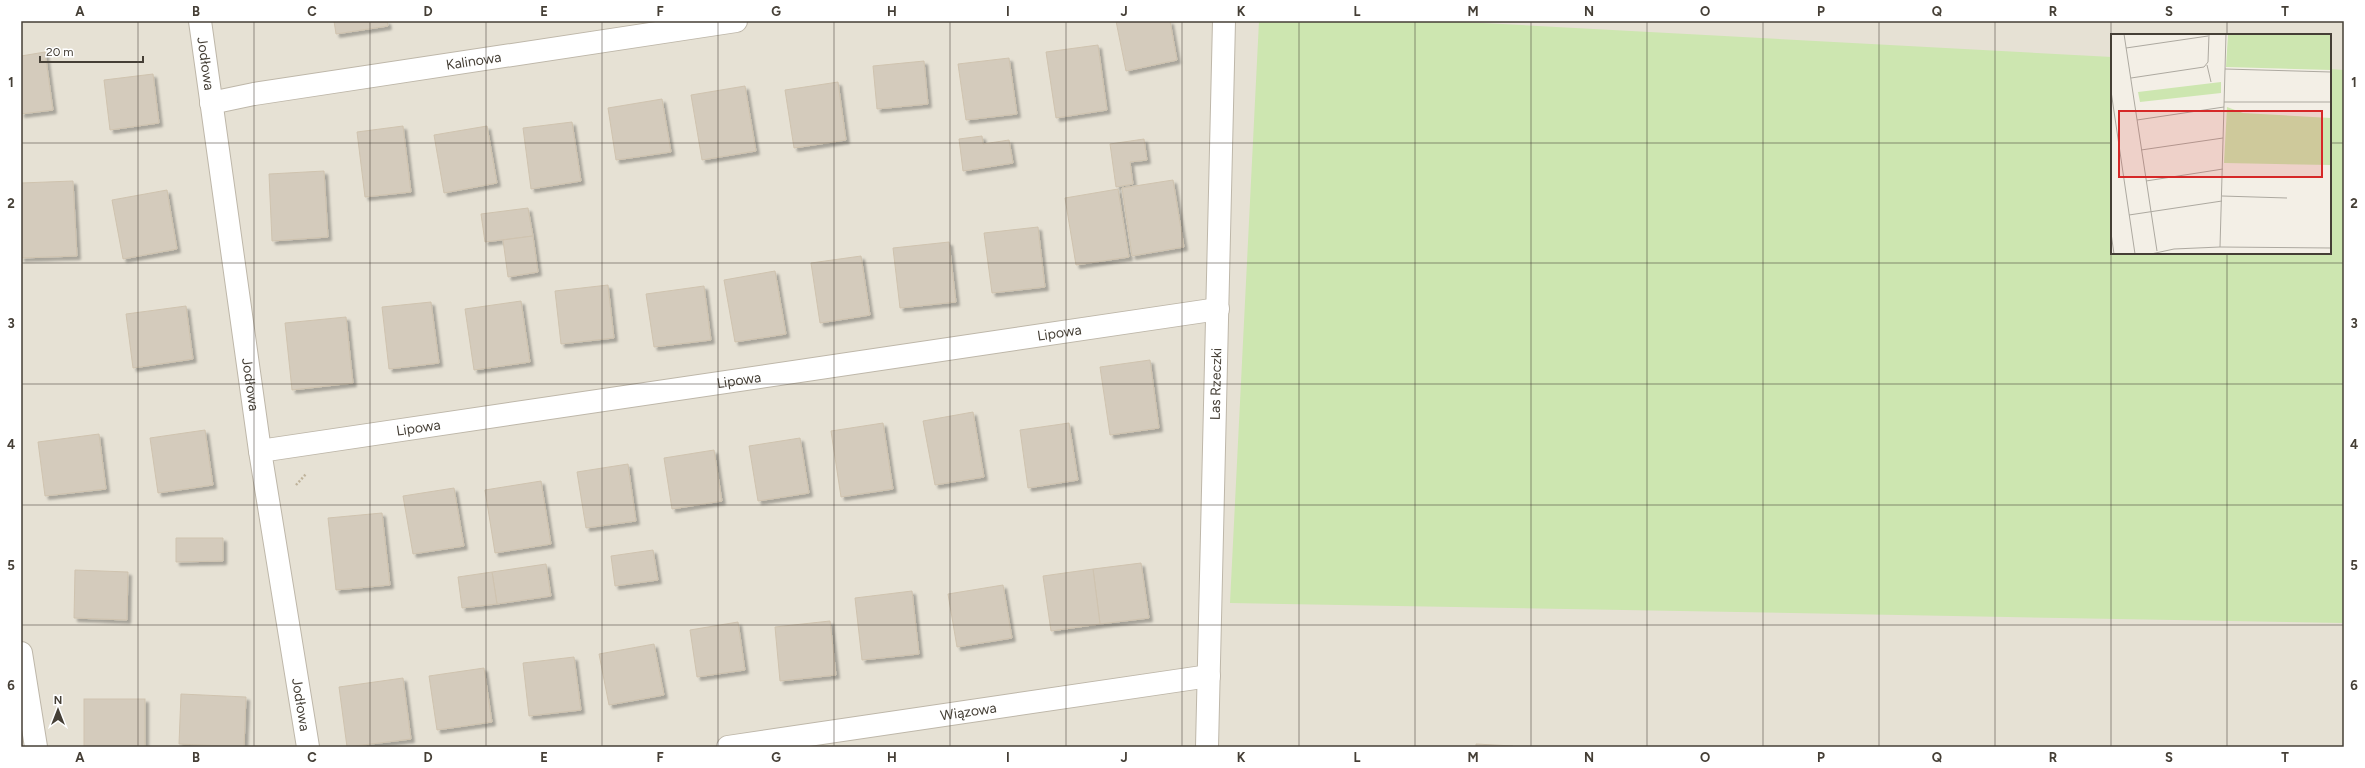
<svg xmlns="http://www.w3.org/2000/svg" width="2365" height="768" font-family="Figtree,sans-serif">
  <style>
    .residential { fill: #e6e1d4; fill-rule: evenodd }
    .green { fill: #cde6b0 }
    .building { fill: #d4cbbc; stroke: #cfc3af; filter: url(#shadow) }
    .lines { fill: none; stroke-linecap: round; stroke-linejoin: round }
    .minor-casing { stroke: #beb7a9; stroke-width: 24 }
    .path { stroke: #bfb39b; stroke-width: 2.5; stroke-dasharray: 2 2; stroke-linecap: butt }
    .minor { stroke: #fff; stroke-width: 22 }
    .grid { fill: none; stroke: #453f36; stroke-width: 1; stroke-opacity: 0.55 }
    .labels { text-anchor: middle; stroke-width: 4; stroke-linejoin: round; paint-order: stroke }
    .street-label { font-size: 14px; fill: #453f36; stroke: #fff }
    .inset-road { fill: none; stroke: #ada9a0; stroke-width: 1 }
    .view { fill: #d62828; fill-opacity: 0.15; stroke: #d62828; stroke-width: 2 }
    .inset-edge { fill: none; stroke: #453f36; stroke-width: 2 }
    .neatline { fill: none; stroke: #453f36; stroke-width: 1.5 }
    .grid-label { font-size: 13px; text-anchor: middle; font-weight: bold; fill: #453f36 }
  </style>
  <defs>
    <filter id="shadow"><feDropShadow dx="3.5" dy="3.5" stdDeviation="1" flood-color="#0004"/></filter>
  </defs>
  <rect width="100%" height="100%" fill="#f3efe6"/>
  <!-- residential -->
  <path class="residential" d="M21,21H2344V747H21ZM2112,35H2330V253H2112Z"/>
  <!-- green -->
  <polygon class="green" points="1259,21 1445,21 2112,57 2112,253 2330,253 2330,69 2344,70 2344,623 1230,603"/>
  <!-- building -->
  <g class="building">
    <polygon points="334,21 387,21 388,26 336,34"/>
    <polygon points="1116,21 1170,21 1177,60 1126,71"/>
    <polygon points="1098,45 1107,110 1056,118 1046,52"/>
    <polygon points="45,52 53,110 21,114 21,56"/>
    <polygon points="1009,58 1017,114 966,120 958,64"/>
    <polygon points="924,61 928,104 877,109 873,66"/>
    <polygon points="153,74 159,123 110,130 104,80"/>
    <polygon points="838,82 846,140 794,148 785,90"/>
    <polygon points="745,86 756,151 702,160 691,95"/>
    <polygon points="662,99 671,152 616,160 608,108"/>
    <polygon points="572,122 581,181 531,189 523,128"/>
    <polygon points="403,126 411,192 365,197 357,132"/>
    <polygon points="487,126 497,183 444,193 434,135"/>
    <polygon points="982,136 983,144 1009,140 1013,163 963,171 959,139"/>
    <polygon points="1144,139 1147,160 1130,162 1133,184 1116,187 1110,144"/>
    <polygon points="324,171 328,237 272,241 269,174"/>
    <polygon points="1173,180 1184,247 1132,256 1122,188"/>
    <polygon points="73,181 77,256 21,258 21,183"/>
    <polygon points="1118,189 1129,257 1076,265 1065,198"/>
    <polygon points="167,190 177,249 123,259 112,200"/>
    <polygon points="528,208 533,236 485,242 481,214"/>
    <polygon points="1038,227 1045,287 992,293 984,233"/>
    <polygon points="533,236 538,272 508,277 503,240"/>
    <polygon points="949,242 956,302 900,308 893,248"/>
    <polygon points="861,256 870,315 820,323 811,263"/>
    <polygon points="775,271 786,334 735,342 724,280"/>
    <polygon points="608,285 614,338 561,344 555,291"/>
    <polygon points="704,286 711,340 654,347 646,294"/>
    <polygon points="521,301 530,362 474,370 465,309"/>
    <polygon points="431,302 439,363 389,369 382,307"/>
    <polygon points="186,306 193,359 133,368 126,314"/>
    <polygon points="346,317 353,383 292,390 285,323"/>
    <polygon points="1150,360 1159,428 1110,435 1100,367"/>
    <polygon points="973,412 984,477 935,485 923,421"/>
    <polygon points="883,423 893,489 841,497 831,431"/>
    <polygon points="1069,423 1078,480 1028,488 1020,430"/>
    <polygon points="205,430 213,485 158,493 150,438"/>
    <polygon points="99,434 106,489 45,496 38,442"/>
    <polygon points="800,438 809,493 758,501 749,446"/>
    <polygon points="714,450 722,501 672,509 664,458"/>
    <polygon points="628,464 636,521 586,528 577,472"/>
    <polygon points="541,481 551,544 495,553 485,490"/>
    <polygon points="454,488 464,546 413,554 403,496"/>
    <polygon points="382,513 390,585 336,590 328,518"/>
    <polygon points="176,538 223,538 223,561 176,562"/>
    <polygon points="653,550 658,580 615,586 611,556"/>
    <polygon points="1141,563 1149,618 1100,624 1093,569"/>
    <polygon points="546,564 551,596 497,604 492,572"/>
    <polygon points="1093,569 1100,624 1051,631 1043,576"/>
    <polygon points="75,570 128,572 127,620 74,618"/>
    <polygon points="492,572 497,604 462,608 458,577"/>
    <polygon points="1003,585 1012,638 957,647 948,594"/>
    <polygon points="912,591 919,654 862,660 855,598"/>
    <polygon points="830,621 836,675 780,681 775,627"/>
    <polygon points="738,622 745,670 697,677 690,630"/>
    <polygon points="654,644 664,695 609,705 599,654"/>
    <polygon points="574,657 581,710 529,716 523,663"/>
    <polygon points="484,668 492,722 437,730 429,676"/>
    <polygon points="403,678 411,739 347,747 339,687"/>
    <polygon points="181,694 246,697 244,747 179,744"/>
    <rect x="84" y="699" width="61" height="48"/>
    <polygon points="1476,744 1513,746 1513,747 1476,747"/>
  </g>
  <g class="lines">
    <defs>
      <g id="minor">
        <path id="s1" d="M200,21L260,451L308,747"/>
        <path id="s2" d="M211,103L254,94L736,21"/>
        <path id="s3" d="M260,451L1218,309"/>
        <polyline points="21,653 36,747"/>
        <path id="s4" d="M728,747L1209,676"/>
        <path id="s5" d="M1207,747L1224,21"/>
      </g>
    </defs>
    <!-- minor casing -->
    <use href="#minor" class="minor-casing"/>
    <!-- path -->
    <polyline class="path" points="296,485 306,474"/>
    <!-- minor -->
    <use href="#minor" class="minor"/>
  </g>
  <!-- grid -->
  <path class="grid" d="M138,21V747M254,21V747M370,21V747M486,21V747M602,21V747M718,21V747M834,21V747M950,21V747M1066,21V747M1182,21V747M1299,21V747M1415,21V747M1531,21V747M1647,21V747M1763,21V747M1879,21V747M1995,21V747M2111,21V747M2227,21V35M21,143H2112M2330,143H2344M2227,253V747M21,263H2344M21,384H2344M21,505H2344M21,625H2344"/>
  <g class="labels">
    <!-- street labels -->
    <g class="street-label">
      <text dy="5" stroke="none"><textPath href="#s2" startOffset="266">Kalinowa</textPath></text>
      <text dy="5" stroke="none"><textPath href="#s1" startOffset="43">Jodłowa</textPath></text>
      <text dy="5" stroke="none"><textPath href="#s3" startOffset="808">Lipowa</textPath></text>
      <text dy="5" stroke="none"><textPath href="#s3" startOffset="484">Lipowa</textPath></text>
      <text dy="5" stroke="none"><textPath href="#s1" startOffset="367">Jodłowa</textPath></text>
      <text dy="5" stroke="none"><textPath href="#s5" startOffset="363">Las Rzeczki</textPath></text>
      <text dy="5" stroke="none"><textPath href="#s3" startOffset="160">Lipowa</textPath></text>
      <text dy="5" stroke="none"><textPath href="#s1" startOffset="691">Jodłowa</textPath></text>
      <text dy="5" stroke="none"><textPath href="#s4" startOffset="243">Wiązowa</textPath></text>
    </g>
  </g>
  <!-- overview -->
  <g transform="translate(2111 34)">
    <rect width="220" height="220" fill="#f3efe6"/>
    <path d="M117,0H220V36L115,33ZM110,48V59L29,68L27,58ZM116,73L132,79L220,84V131L113,129Z" fill="#cde6b0"/>
    <path class="inset-road" d="M13,0L46,217M15,14L97,2M96,31L100,48M114,35L220,38M20,44L93,33L97,28L98,0M0,57L24,220M113,68H220M26,86L113,73M30,116L112,104M35,147L112,135M111,162L176,164M18,181L111,167M0,199L3,220M109,213L115,0M40,220L63,215L109,213L220,214"/>
    <path class="view" d="M8,77H211V143H8Z"/>
    <rect width="220" height="220" class="inset-edge"/>
  </g>
  <!-- border -->
  <rect width="2365" height="768" fill="none" stroke="#ffffff" stroke-width="44"/>
  <!-- north arrow -->
  <g transform="translate(58 710)" stroke="#ffffff" stroke-width="3" paint-order="stroke">
  <path d="M0-3L7 15L0 10L-7 15Z" fill="#453f36"/>
  <text y="-6" font-size="11" font-weight="bold" text-anchor="middle" fill="#453f36">N</text>
  </g>
  <!-- scale -->
  <path d="M40 56v6h103v-6" fill="none" stroke="#453f36" stroke-width="2"/>
  <text x="46" y="56" font-size="12" fill="#453f36" stroke="#ffffff" stroke-width="3" paint-order="stroke">20 m</text>
  <rect x="22" y="22" width="2321" height="724" class="neatline"/>
  <g class="grid-label">
    <text x="80" y="16">A</text>
    <text x="196" y="16">B</text>
    <text x="312" y="16">C</text>
    <text x="428" y="16">D</text>
    <text x="544" y="16">E</text>
    <text x="660" y="16">F</text>
    <text x="776" y="16">G</text>
    <text x="892" y="16">H</text>
    <text x="1008" y="16">I</text>
    <text x="1124" y="16">J</text>
    <text x="1241" y="16">K</text>
    <text x="1357" y="16">L</text>
    <text x="1473" y="16">M</text>
    <text x="1589" y="16">N</text>
    <text x="1705" y="16">O</text>
    <text x="1821" y="16">P</text>
    <text x="1937" y="16">Q</text>
    <text x="2053" y="16">R</text>
    <text x="2169" y="16">S</text>
    <text x="2285" y="16">T</text>
    <text x="11" y="87">1</text>
    <text x="2354" y="87">1</text>
    <text x="11" y="208">2</text>
    <text x="2354" y="208">2</text>
    <text x="11" y="328">3</text>
    <text x="2354" y="328">3</text>
    <text x="11" y="449">4</text>
    <text x="2354" y="449">4</text>
    <text x="11" y="570">5</text>
    <text x="2354" y="570">5</text>
    <text x="11" y="690">6</text>
    <text x="2354" y="690">6</text>
    <text x="80" y="762">A</text>
    <text x="196" y="762">B</text>
    <text x="312" y="762">C</text>
    <text x="428" y="762">D</text>
    <text x="544" y="762">E</text>
    <text x="660" y="762">F</text>
    <text x="776" y="762">G</text>
    <text x="892" y="762">H</text>
    <text x="1008" y="762">I</text>
    <text x="1124" y="762">J</text>
    <text x="1241" y="762">K</text>
    <text x="1357" y="762">L</text>
    <text x="1473" y="762">M</text>
    <text x="1589" y="762">N</text>
    <text x="1705" y="762">O</text>
    <text x="1821" y="762">P</text>
    <text x="1937" y="762">Q</text>
    <text x="2053" y="762">R</text>
    <text x="2169" y="762">S</text>
    <text x="2285" y="762">T</text>
  </g>
</svg>
